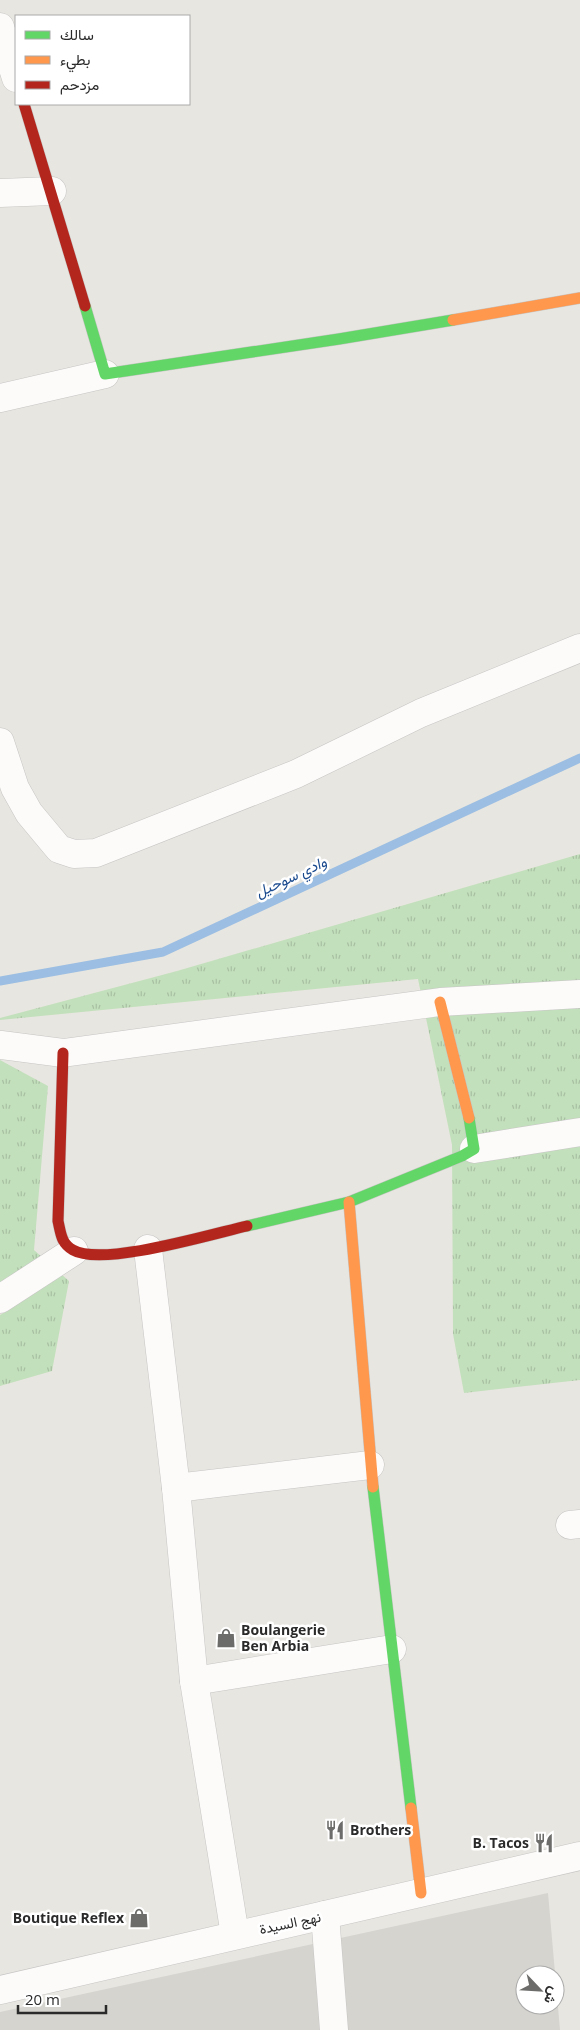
<svg xmlns="http://www.w3.org/2000/svg" width="580" height="2030" font-family="'Open Sans',Vazirmatn,sans-serif">
  <style>
    .grass { fill: url(#grass-tufts) }
    .plaza { fill: #d6d4ce; fill-rule: evenodd }
    .lines { fill: none; stroke-linecap: round; stroke-linejoin: round }
    .stream { stroke: #9bbee2; stroke-width: 9 }
    .street-casing { stroke: #c6c5c4; stroke-width: 29 }
    .fast-casing { stroke: #c6c5c4; stroke-width: 12 }
    .slow-casing { stroke: #c6c5c4; stroke-width: 12 }
    .jam-casing { stroke: #c6c5c4; stroke-width: 12 }
    .street { stroke: #fcfbfa; stroke-width: 28 }
    .fast { stroke: #63d668; stroke-width: 11 }
    .slow { stroke: #ff974d; stroke-width: 11 }
    .jam { stroke: #b3261e; stroke-width: 11 }
    .labels { text-anchor: middle; stroke-width: 5; stroke-linejoin: round; paint-order: stroke }
    .poi-label { font-size: 14px; font-weight: bold; fill: #2a2a2a; stroke: #fff; text-anchor: start }
    .street-label { font-size: 14px; fill: #2a2a2a; stroke: #fff }
    .water-label { font-size: 15px; font-style: italic; fill: #1a4a8e; stroke: #fff }
  </style>
  <defs>
    <pattern id="grass-tufts" width="24" height="20" patternUnits="userSpaceOnUse" patternTransform="scale(1.25)"><rect width="24" height="20" fill="#c3e0bc"/><path d="M3 7l-1-3M5 7V3M7 7l1-3M15 17l-1-3M17 17v-4M19 17l1-3" fill="none" stroke="#a8c0a2"/></pattern>
  </defs>
  <rect width="100%" height="100%" fill="#e8e6e0"/>
  <!-- grass -->
  <g class="grass">
    <polygon points="580,854 580,1380 464,1393 453,1334 452,1145 418,979 0,1020 0,1018 177,971"/>
    <polygon points="0,1060 48,1086 34,1250 69,1281 52,1371 0,1386 0,1315 5,1312 0,1308"/>
  </g>
  <!-- plaza -->
  <path class="plaza" d="M548,1893L560,2030H0V2012ZM525,1975H555V2005H525Z"/>
  <g class="lines">
    <!-- stream -->
    <polyline class="stream" points="0,981 163,952 580,758"/>
    <defs>
      <g id="street">
        <polyline points="0,27 16,78"/>
        <polyline points="0,193 52,191"/>
        <polyline points="0,398 105,374"/>
        <polyline points="0,742 15,788 29,813 59,849 74,854 96,853 296,774 421,713 580,648"/>
        <polyline points="1,1045 63,1053 440,1002 580,994"/>
        <polyline points="474,1149 580,1132"/>
        <polyline points="148,1249 176,1488 194,1681 235,1935"/>
        <polyline points="0,1299 74,1251"/>
        <polyline points="176,1488 370,1465"/>
        <polyline points="570,1525 580,1524"/>
        <polyline points="194,1681 392,1649"/>
        <polyline points="325,1915 334,2030"/>
        <polyline points="0,1990 580,1856"/>
      </g>
      <g id="fast">
        <polyline points="85,306 105,374 339,339 453,320"/>
        <polyline points="247,1226 349,1202 462,1156 474,1149 469,1118"/>
        <polyline points="373,1487 411,1808"/>
      </g>
      <g id="slow">
        <polyline points="453,320 580,298"/>
        <polyline points="440,1002 469,1118"/>
        <polyline points="349,1202 373,1487"/>
        <polyline points="411,1808 421,1893"/>
      </g>
      <g id="jam">
        <polyline points="24,104 85,306"/>
        <path d="M63,1053L58,1221C61,1234 61,1243 73,1250C102,1267 212,1234 247,1226"/>
      </g>
    </defs>
    <!-- street casing -->
    <use href="#street" class="street-casing"/>
    <!-- fast casing -->
    <use href="#fast" class="fast-casing"/>
    <!-- slow casing -->
    <use href="#slow" class="slow-casing"/>
    <!-- jam casing -->
    <use href="#jam" class="jam-casing"/>
    <!-- street -->
    <use href="#street" class="street"/>
    <!-- fast -->
    <use href="#fast" class="fast"/>
    <!-- slow -->
    <use href="#slow" class="slow"/>
    <!-- jam -->
    <use href="#jam" class="jam"/>
  </g>
  <!-- icons -->
  <defs>
    <symbol id="shop-bare" viewBox="-9 -9 18 18"><path d="M-5-2.5h2.3a2.7 3.5 0 0 1 5.4 0H5L5.5 6h-11ZM-1.5-2.5h3a1.5 2.3 0 0 0-3 0Z" fill="#6c6c6a" stroke="#fff" stroke-width="2.5" paint-order="stroke"/></symbol>
    <symbol id="restaurant-bare" viewBox="-9 -9 18 18"><path d="M-5-6h1v4h1v-4h1v4h1v-4h1v5L-1.5 .5V6h-2V.5L-5-1ZM5-6V6H3V1.5H1.5Q1.5-4 5-6Z" fill="#6c6c6a" stroke="#fff" stroke-width="2.5" paint-order="stroke"/></symbol>
  </defs>
  <g fill-rule="evenodd">
    <use href="#shop-bare" x="212" y="1624" width="28" height="28"/>
    <use href="#restaurant-bare" x="321" y="1816" width="28" height="28"/>
    <use href="#restaurant-bare" x="530" y="1829" width="28" height="28"/>
    <use href="#shop-bare" x="125" y="1904" width="28" height="28"/>
  </g>
  <g class="labels">
    <!-- poi labels -->
    <g class="poi-label">
      <text x="241" y="1635">Boulangerie<tspan x="241" dy="16">Ben Arbia</tspan></text>
      <text x="350" y="1835">Brothers</text>
      <text x="529" y="1848" text-anchor="end">B. Tacos</text>
      <text x="124" y="1923" text-anchor="end">Boutique Reflex</text>
    </g>
    <!-- street labels -->
    <g class="street-label">
      <text transform="translate(290 1923) rotate(-12)" y="5">نهج السيدة</text>
    </g>
    <!-- water labels -->
    <g class="water-label">
      <text transform="translate(291 877) rotate(-25)" y="5">وادي سوحيل</text>
    </g>
  </g>
  <!-- legend -->
  <rect x="15" y="15" width="175" height="90" fill="#ffffff" stroke="#aaaaaa"/>
  <rect x="25" y="31" width="25" height="8" fill="#63d668" stroke="#aaaaaa"/>
  <text x="60" y="40" font-size="15" fill="#2a2a2a">سالك</text>
  <rect x="25" y="56" width="25" height="8" fill="#ff974d" stroke="#aaaaaa"/>
  <text x="60" y="65" font-size="15" fill="#2a2a2a">بطيء</text>
  <rect x="25" y="81" width="25" height="8" fill="#b3261e" stroke="#aaaaaa"/>
  <text x="60" y="90" font-size="15" fill="#2a2a2a">مزدحم</text>
  <!-- north arrow -->
  <g transform="translate(540 1990) rotate(115)"><circle r="24" fill="#ffffff" stroke="#aaaaaa"/>
  <path d="M0-4L9 19L0 12L-9 19Z" fill="#6c6c6a"/>
  <text y="-8" font-size="14" font-weight="bold" text-anchor="middle" fill="#2a2a2a">ش</text>
  </g>
  <!-- scale -->
  <path d="M18 2005v8h88v-8" fill="none" stroke="#2a2a2a" stroke-width="2.5"/>
  <text x="25" y="2005" font-size="15" fill="#2a2a2a" stroke="#ffffff" stroke-width="4" paint-order="stroke">20 m</text>
</svg>
